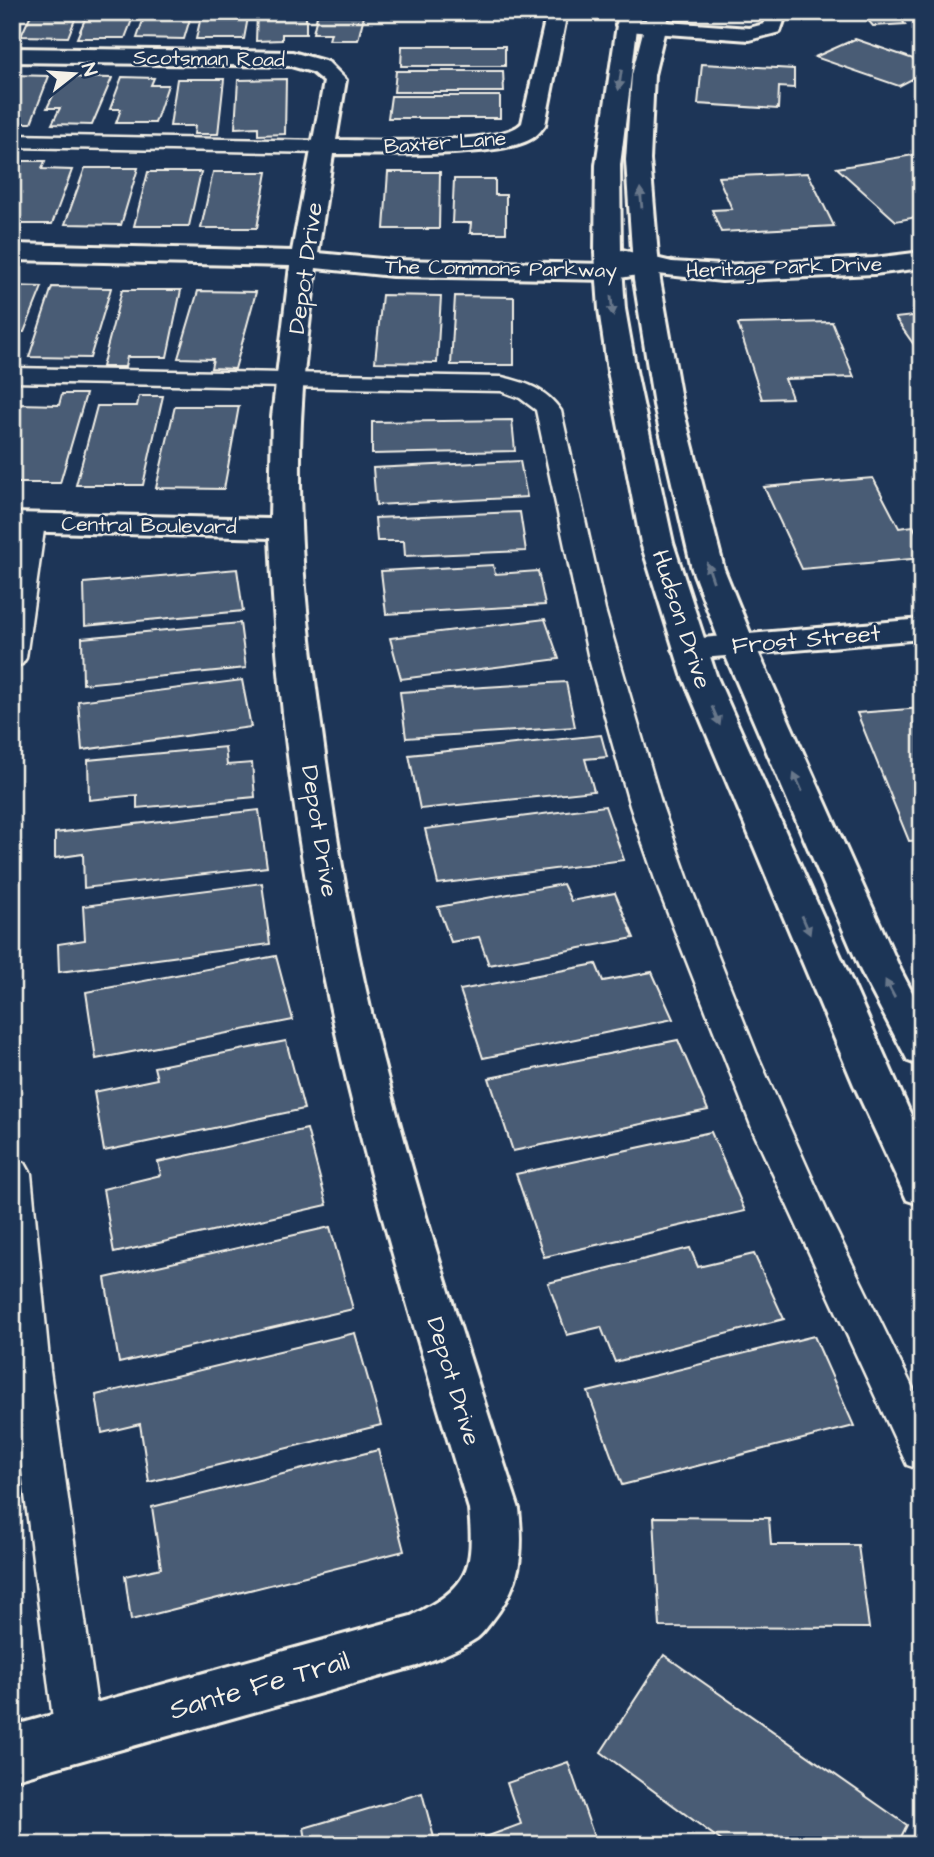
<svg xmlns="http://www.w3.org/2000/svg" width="934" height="1857" font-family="'Architects Daughter',sans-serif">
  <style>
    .building { fill: #485b74; stroke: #f4f1e8; stroke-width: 2 }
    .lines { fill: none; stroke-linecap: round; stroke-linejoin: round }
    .service-casing { stroke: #f4f1e8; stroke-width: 5 }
    .minor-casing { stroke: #f4f1e8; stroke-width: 6 }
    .tertiary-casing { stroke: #f4f1e8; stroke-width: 6 }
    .service { fill: #1d3557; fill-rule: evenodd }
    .minor { fill: #1d3557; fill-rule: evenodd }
    .tertiary { fill: #1d3557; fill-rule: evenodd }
    .oneway { fill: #68778a }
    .labels { text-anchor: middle; stroke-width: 5; stroke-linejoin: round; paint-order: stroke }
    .far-street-label { font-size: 21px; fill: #f4f1e8; stroke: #1d3557 }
    .street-label { font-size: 24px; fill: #f4f1e8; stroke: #1d3557 }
    .near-street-label { font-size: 28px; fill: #f4f1e8; stroke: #1d3557 }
  </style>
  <rect width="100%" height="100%" fill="#1d3557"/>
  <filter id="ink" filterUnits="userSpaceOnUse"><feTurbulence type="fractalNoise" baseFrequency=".0143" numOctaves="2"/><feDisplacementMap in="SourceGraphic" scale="14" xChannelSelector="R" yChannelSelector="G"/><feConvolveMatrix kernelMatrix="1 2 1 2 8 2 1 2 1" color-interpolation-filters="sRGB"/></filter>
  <g filter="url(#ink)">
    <!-- building -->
    <g class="building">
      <polygon points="32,12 78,12 68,37 21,36"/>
      <polygon points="88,12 135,12 125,38 77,38"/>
      <polygon points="146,12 192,12 184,39 137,38"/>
      <polygon points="202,12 249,12 244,39 196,39"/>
      <polygon points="257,12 306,12 306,34 282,34 282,40 256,41"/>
      <polygon points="318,12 365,12 358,40 329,40 331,33 313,33"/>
      <polygon points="861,12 922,12 922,17 901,19 905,24 873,26"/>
      <polygon points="855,39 922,62 922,74 899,86 815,57"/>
      <polygon points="402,46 505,46 505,66 401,66"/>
      <polygon points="702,64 794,69 794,88 779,87 778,109 698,104"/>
      <polygon points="396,71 503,71 504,92 394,92"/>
      <polygon points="12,75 49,76 31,123 12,123"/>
      <polygon points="62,77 112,78 92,125 52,124 60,108 47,108"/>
      <polygon points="122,77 154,78 151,85 168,85 155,123 116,123 121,109 110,109"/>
      <polygon points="177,79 224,79 218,134 194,134 195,126 170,126"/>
      <polygon points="286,79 285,134 258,135 258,127 235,128 238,80"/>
      <polygon points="391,96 500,96 500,118 388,118"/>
      <polygon points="913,155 922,163 922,216 896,221 837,168"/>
      <polygon points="23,161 45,161 42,169 72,170 52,224 12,224 12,186"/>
      <polygon points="85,168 138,168 121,225 65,224"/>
      <polygon points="148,172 201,172 189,226 134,226"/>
      <polygon points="213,172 267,172 257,228 201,228"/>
      <polygon points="388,172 440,172 439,229 384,229"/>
      <polygon points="808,173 834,226 721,232 712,210 732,209 718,177"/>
      <polygon points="454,179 495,179 495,195 506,195 506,233 470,233 471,223 452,223"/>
      <polygon points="12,286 42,287 24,332 12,332"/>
      <polygon points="52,287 111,288 90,358 29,357"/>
      <polygon points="122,290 181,290 167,357 127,357 125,367 102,367"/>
      <polygon points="198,291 256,292 235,369 211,368 213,359 178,358"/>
      <polygon points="382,295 441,296 437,363 375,362"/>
      <polygon points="455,296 514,297 514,365 451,365"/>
      <polygon points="922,315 922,356 895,318"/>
      <polygon points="832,322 854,377 785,379 792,398 762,399 738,324"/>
      <polygon points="62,394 86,394 60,483 12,483 12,425 19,404 59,405"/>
      <polygon points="139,396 163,396 143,485 76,485 97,406 137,406"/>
      <polygon points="175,406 239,406 224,489 156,488"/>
      <polygon points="512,420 515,451 372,454 372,422"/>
      <polygon points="520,461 527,497 376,505 373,468"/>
      <polygon points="873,478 899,528 913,526 922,542 922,558 802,569 764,487"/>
      <polygon points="520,512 526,551 405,556 404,541 377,541 375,518"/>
      <polygon points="493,565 495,574 538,571 545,605 386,614 381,571"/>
      <polygon points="237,569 243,611 85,626 84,583"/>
      <polygon points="545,619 559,659 401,679 390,638"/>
      <polygon points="240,623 246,668 83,684 82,638"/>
      <polygon points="242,680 251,727 82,750 78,701"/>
      <polygon points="566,682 575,727 406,738 400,692"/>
      <polygon points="922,708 922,840 909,841 857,713"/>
      <polygon points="601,735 607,757 585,759 594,791 420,809 409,755"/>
      <polygon points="225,747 227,765 252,763 255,797 137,808 137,795 89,800 88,760"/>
      <polygon points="605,806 624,860 438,884 425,829"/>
      <polygon points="259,810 267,867 84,888 83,854 55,858 55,833"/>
      <polygon points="262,883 270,944 59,972 58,944 85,940 83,906"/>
      <polygon points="563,884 571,901 615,893 634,938 489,965 479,937 451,942 438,907"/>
      <polygon points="276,956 293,1020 96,1059 86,992"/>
      <polygon points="596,964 603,981 652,972 673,1019 483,1058 460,990"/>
      <polygon points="678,1040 708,1110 513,1151 489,1078"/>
      <polygon points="286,1041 304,1109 104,1151 94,1092 157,1079 154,1067"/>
      <polygon points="307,1129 327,1205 114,1253 103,1189 161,1175 158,1162"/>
      <polygon points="711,1132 745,1211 544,1257 516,1174"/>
      <polygon points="330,1227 353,1309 119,1363 105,1278"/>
      <polygon points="690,1248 698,1267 754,1254 784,1319 615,1362 601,1327 567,1335 548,1283"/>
      <polygon points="355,1333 381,1425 149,1482 140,1424 102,1433 96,1395"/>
      <polygon points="814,1336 854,1426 622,1485 588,1392"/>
      <polygon points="378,1450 404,1551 131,1620 125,1576 161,1568 152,1507"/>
      <polygon points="654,1517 769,1518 771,1545 858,1545 869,1628 660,1627"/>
      <polygon points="664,1655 907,1825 897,1845 727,1845 601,1752"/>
      <polygon points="568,1762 597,1845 464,1845 521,1824 507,1783"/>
      <polygon points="422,1793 436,1845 307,1845 304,1828"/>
    </g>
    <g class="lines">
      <defs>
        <g id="service">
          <polygon points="12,135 323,141 330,143 333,147 330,151 323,153 12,147"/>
          <path d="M12,368L502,377C527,383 546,389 561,411L605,610L662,806L691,888L756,1052L828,1214L922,1407V1470L907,1465L754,1133L658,888L630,806L589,659L536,410L520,398L501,391L12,382Z"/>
          <path d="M32,515L41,517L45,523L26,658L22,664L12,667C12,634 5,543 23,517Z"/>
          <polygon points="12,1159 25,1163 31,1174 50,1370 101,1735 94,1751 78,1758 62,1751 55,1735 12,1391"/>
        </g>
        <g id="minor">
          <path d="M547,12H567L545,125C542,129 538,134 534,137C504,159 374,154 333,154L318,253L392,260L609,264H613L609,258L613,253L622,250L672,262L722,265L874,258L922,252V268L874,274L722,281L649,273L609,280L392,276L316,268C307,337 299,408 300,478C300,563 310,647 322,732C334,824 349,917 370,1008C410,1177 465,1344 519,1509C524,1554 521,1585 491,1622C487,1627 482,1634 477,1638C459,1650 437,1658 417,1666L12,1780V1726L411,1616C468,1588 475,1571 469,1509C419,1344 367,1178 331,1010C298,858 276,692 270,538L12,531V513L270,519L272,417L290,266L12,260V244L292,251L324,82L312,72L291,66L12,62V48L292,52L328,62L346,80L336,140C370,140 502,146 522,123Z"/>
          <polygon points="760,12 787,12 780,32 749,40 627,31 620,29 616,25 620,21 627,19 749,28 764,24 766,17"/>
          <polygon points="922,619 922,639 690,659 678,656 673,649 678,642 690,639"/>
        </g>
        <g id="tertiary">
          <polygon points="619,12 639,12 620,165 621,253 625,309 636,371 673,543 716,675 922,1140 922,1205 907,1200 854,1085 682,675 641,543 608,371 599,309 595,253 596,165"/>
          <polygon points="648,12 669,12 654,75 650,160 660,280 682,405 724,569 755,645 901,971 922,1011 922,1066 908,1061 861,971 721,645 692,569 654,405 634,280 626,160 632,75"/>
        </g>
      </defs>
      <!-- service casing -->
      <use href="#service" class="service-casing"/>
      <!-- minor casing -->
      <use href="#minor" class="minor-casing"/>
      <!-- tertiary casing -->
      <use href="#tertiary" class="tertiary-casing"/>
      <!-- service -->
      <use href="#service" class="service"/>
      <!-- minor -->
      <use href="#minor" class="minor"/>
      <!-- tertiary -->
      <use href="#tertiary" class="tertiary"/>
    </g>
    <!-- one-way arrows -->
    <defs><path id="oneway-solid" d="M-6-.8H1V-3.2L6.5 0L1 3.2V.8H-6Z" transform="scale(1.75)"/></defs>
    <g class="oneway">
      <use href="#oneway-solid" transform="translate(620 80) rotate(98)"/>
      <use href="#oneway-solid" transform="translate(641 198) rotate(-95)"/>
      <use href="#oneway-solid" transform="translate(612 306) rotate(84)"/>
      <use href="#oneway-solid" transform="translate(710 572) rotate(-109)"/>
      <use href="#oneway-solid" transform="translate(716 716) rotate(67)"/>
      <use href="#oneway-solid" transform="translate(798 782) rotate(-114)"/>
      <use href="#oneway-solid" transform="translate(806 925) rotate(67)"/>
      <use href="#oneway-solid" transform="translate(890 989) rotate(-118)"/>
    </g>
  </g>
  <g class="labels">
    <!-- far-street labels -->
    <g class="far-street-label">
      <text transform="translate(209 58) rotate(1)" y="7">Scotsman Road</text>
      <text transform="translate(445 142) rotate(-4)" y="7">Baxter Lane</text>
      <text transform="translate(784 267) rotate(-2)" y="7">Heritage Park Drive</text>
      <text transform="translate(501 268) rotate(1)" y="7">The Commons Parkway</text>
      <text transform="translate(149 525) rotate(1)" y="7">Central Boulevard</text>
    </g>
    <!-- street labels -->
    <g class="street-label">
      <text transform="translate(305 268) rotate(-82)" y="8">Depot Drive</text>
      <text transform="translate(682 619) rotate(72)" y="8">Hudson Drive</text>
      <text transform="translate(806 639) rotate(-5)" y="8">Frost Street</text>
      <text transform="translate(320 831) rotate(81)" y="8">Depot Drive</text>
      <text transform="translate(454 1381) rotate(73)" y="8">Depot Drive</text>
    </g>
    <!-- near-street labels -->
    <g class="near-street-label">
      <text transform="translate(259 1684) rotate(-16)" y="10">Sante Fe Trail</text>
    </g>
  </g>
  <!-- margin -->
  <rect width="934" height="1857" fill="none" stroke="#1d3557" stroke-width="42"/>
  <rect x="21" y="21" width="892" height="1815" fill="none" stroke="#f4f1e8" stroke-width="2.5" filter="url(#ink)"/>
  <!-- north arrow -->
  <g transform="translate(74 74) rotate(73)" stroke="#1d3557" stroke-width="5" paint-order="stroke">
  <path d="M0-5L12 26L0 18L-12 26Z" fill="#f4f1e8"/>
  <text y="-10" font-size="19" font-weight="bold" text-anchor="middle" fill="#f4f1e8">N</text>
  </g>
</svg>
